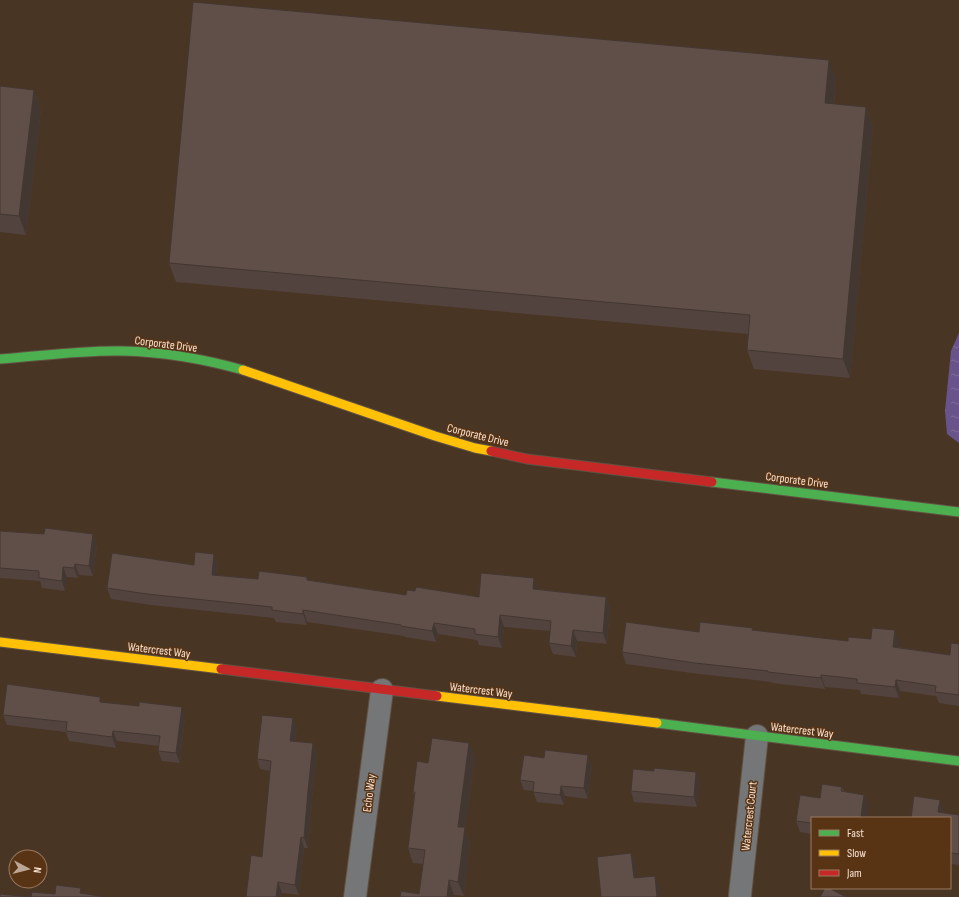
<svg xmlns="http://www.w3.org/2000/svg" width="959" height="897" font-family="'Sofia Sans Condensed',sans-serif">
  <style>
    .water { fill: url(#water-ripples) }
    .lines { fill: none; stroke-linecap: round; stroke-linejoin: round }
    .street-casing { stroke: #625243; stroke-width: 24 }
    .fast-casing { stroke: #625243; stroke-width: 11 }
    .slow-casing { stroke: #625243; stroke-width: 11 }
    .jam-casing { stroke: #625243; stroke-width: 11 }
    .street { stroke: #747678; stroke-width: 22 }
    .fast { stroke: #4caf50; stroke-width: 9 }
    .slow { stroke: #ffc107; stroke-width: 9 }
    .jam { stroke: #c62828; stroke-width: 9 }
    .wall { fill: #53433e }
    .shaded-wall { fill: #433732 }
    .building { fill: #604e48; stroke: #433732 }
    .labels { text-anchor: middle; stroke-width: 3; stroke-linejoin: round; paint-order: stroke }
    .street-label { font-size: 12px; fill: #fae3d2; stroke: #583415 }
  </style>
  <defs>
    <pattern id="water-ripples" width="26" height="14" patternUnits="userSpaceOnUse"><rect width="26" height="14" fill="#68548b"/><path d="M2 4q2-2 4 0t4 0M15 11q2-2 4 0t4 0" fill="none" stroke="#7e6c9a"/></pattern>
  </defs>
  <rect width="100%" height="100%" fill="#493524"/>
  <!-- water -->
  <polygon class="water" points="959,333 959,443 947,434 945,411 951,351"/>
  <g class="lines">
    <defs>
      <g id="street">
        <polyline points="740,895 757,736"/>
        <polyline points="355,897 382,690"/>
      </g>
      <g id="fast">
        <path d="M0,359C41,356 81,350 122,351C163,352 204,359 243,370"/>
        <polyline points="712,482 959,512"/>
        <polyline points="657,723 959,761"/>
      </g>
      <g id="slow">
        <polyline points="243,370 435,436 475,448 491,451"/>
        <polyline points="0,642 221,669"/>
        <polyline points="437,696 657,723"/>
      </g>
      <g id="jam">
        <polyline points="491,451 527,459 712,482"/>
        <polyline points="221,669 437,696"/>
      </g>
    </defs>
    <!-- street casing -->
    <use href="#street" class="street-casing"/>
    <!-- fast casing -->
    <use href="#fast" class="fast-casing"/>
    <!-- slow casing -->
    <use href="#slow" class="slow-casing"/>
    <!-- jam casing -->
    <use href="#jam" class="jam-casing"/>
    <!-- street -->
    <use href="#street" class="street"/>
    <!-- fast -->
    <use href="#fast" class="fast"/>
    <!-- slow -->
    <use href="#slow" class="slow"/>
    <!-- jam -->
    <use href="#jam" class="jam"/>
  </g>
  <!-- wall -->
  <g class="wall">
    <polygon points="836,79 834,104 866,107 873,127 850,378 754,369 747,350 748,334 176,282 169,263"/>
    <polygon points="0,86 34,90 41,110 26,235 0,232"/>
    <polygon points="0,531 44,534 93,534 97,544 93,576 79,575 78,578 67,577 65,591 42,588 40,581 0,578"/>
    <polygon points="214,554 218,565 217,575 258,579 309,580 406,595 415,591 479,597 538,589 606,597 610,608 607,644 577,641 576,657 553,654 549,643 550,631 504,627 502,648 479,645 477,640 438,634 436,642 405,637 404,636 307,622 307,625 276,622 274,618 151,605 111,599 107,588 194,565"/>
    <polygon points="754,630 848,641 899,642 898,647 950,655 959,644 959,706 939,703 936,696 900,691 899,698 861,694 860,690 825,687 825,689 772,683 772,682 699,674 626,664 622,652 699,632"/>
    <polygon points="102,702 185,717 180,763 162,761 158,751 159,746 117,741 116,748 69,741 66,732 7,725 3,715"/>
    <polygon points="293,718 297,728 295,741 313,743 317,754 312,799 312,801 308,848 304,848 299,895 282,893 281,897 246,897 262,857 270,771 260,769 257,759"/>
    <polygon points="469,743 475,758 465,829 470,842 464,896 454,895 454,897 400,897 419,894 423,864 413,863 408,848 414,795 413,792 428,763"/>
    <polygon points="592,765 588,799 565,796 564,805 537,802 533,791 524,790 520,780"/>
    <polygon points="654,771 696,772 700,782 697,807 634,802 631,791"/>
    <polygon points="842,787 844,791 864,795 869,806 812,818 812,834 800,832 796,821 820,798"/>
    <polygon points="944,812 944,813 959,815 959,865 950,864 950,818 911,818"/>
  </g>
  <!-- shaded-wall -->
  <g class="shaded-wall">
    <polygon points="829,60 836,79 832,123 825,103"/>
    <polygon points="34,90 41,110 26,235 19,216"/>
    <polygon points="866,107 873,127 850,378 843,359"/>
    <polygon points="93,534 97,544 93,576 89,566"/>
    <polygon points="214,554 218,565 216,586 212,575"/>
    <polygon points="75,564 79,575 78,578 74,568"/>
    <polygon points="63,567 67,577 65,591 62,581"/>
    <polygon points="534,578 538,589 533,589"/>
    <polygon points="606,597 610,608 607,644 603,633"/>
    <polygon points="303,610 307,622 307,625 303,614"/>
    <polygon points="500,615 504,627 502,648 498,637"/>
    <polygon points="434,623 438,634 436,642 432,631"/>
    <polygon points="573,630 577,641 576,657 571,646"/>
    <polygon points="895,630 899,642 897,658 893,647"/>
    <polygon points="821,675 825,687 825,689 821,678"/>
    <polygon points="896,680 900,691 899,698 895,687"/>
    <polygon points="182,707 185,717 180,763 176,753"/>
    <polygon points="293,718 297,728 294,751 290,741"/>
    <polygon points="113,731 117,741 116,748 112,737"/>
    <polygon points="313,743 317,754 312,799 312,801 308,848 304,838 308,791"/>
    <polygon points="469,743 475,758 465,829 470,842 464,896 458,882 458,827"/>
    <polygon points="588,755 592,765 588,799 584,788"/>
    <polygon points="696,772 700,782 697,807 694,797"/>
    <polygon points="561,786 565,796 564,805 560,795"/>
    <polygon points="864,795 869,806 867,818 861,817"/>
    <polygon points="940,800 944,812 944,818 938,812"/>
    <polygon points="301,837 304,848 299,895 295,885"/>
    <polygon points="631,853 635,863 637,888 634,878"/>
    <polygon points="655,876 659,886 660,897 657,897"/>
    <polygon points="449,880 454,895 454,897 447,897"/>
    <polygon points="278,882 282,893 281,897 276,897"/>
  </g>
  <!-- building -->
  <g class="building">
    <polygon points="193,2 829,60 825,103 866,107 843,359 747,350 750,315 169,263"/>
    <polygon points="0,86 34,90 19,216 0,214"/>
    <polygon points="45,528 93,534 89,566 75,564 74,568 63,567 62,581 39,578 39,571 0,568 0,531 44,534"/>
    <polygon points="195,552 214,554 212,575 258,579 259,571 307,577 307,580 406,595 407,590 415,591 416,587 479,597 481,573 534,578 533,589 606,597 603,633 573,630 571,646 549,643 551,621 500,615 498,637 475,634 475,629 434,623 432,631 401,626 401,625 303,610 303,614 272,610 272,607 147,594 107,588 112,553 194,565"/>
    <polygon points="626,622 699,632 700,622 753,628 752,630 848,641 848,637 871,639 872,628 895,630 893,647 950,655 951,643 959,644 959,695 935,692 936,686 896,680 895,687 857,683 857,679 821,675 821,678 768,672 768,671 695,663 622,652"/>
    <polygon points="7,684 100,697 100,702 139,706 139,702 182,707 176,753 158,751 160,736 113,731 112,737 66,731 67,722 3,715"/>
    <polygon points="262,715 293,718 290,741 313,743 308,791 304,838 301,837 295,885 278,882 276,897 246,897 251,855 262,857 271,761 257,759"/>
    <polygon points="432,738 469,743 458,827 465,827 458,882 449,880 447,897 400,897 401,891 419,894 425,850 408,848 415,792 413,792 417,761 428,763"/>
    <polygon points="545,750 588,755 584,788 561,786 560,795 533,792 534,782 520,780 524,755 544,758"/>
    <polygon points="654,768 696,772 694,797 631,791 633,769 654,771"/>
    <polygon points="822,784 842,787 841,791 864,795 861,817 866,818 812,818 812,823 796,821 800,795 820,798"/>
    <polygon points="914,796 940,800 938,812 959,815 959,854 950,853 950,818 911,818"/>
    <polygon points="631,853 634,878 655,876 657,897 601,897 597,857"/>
    <polygon points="56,885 81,888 80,893 106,897 0,897 0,894 31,897 32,892 55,894"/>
    <polygon points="825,888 829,888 846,897 820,897"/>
  </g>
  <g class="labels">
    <!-- street labels -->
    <g class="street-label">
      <text transform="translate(166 344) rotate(7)" y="4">Corporate Drive</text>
      <text transform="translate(478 435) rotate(14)" y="4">Corporate Drive</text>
      <text transform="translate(797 480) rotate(7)" y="4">Corporate Drive</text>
      <text transform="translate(159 650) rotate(7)" y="4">Watercrest Way</text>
      <text transform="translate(481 690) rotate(7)" y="4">Watercrest Way</text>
      <text transform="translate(802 730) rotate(7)" y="4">Watercrest Way</text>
      <text transform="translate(369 793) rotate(-83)" y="4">Echo Way</text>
      <text transform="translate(749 816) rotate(-84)" y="4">Watercrest Court</text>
    </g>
  </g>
  <!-- legend -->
  <rect x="811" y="817" width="140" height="72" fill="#583415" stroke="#997a61"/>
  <rect x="819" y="830" width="20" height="6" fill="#4caf50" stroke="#997a61"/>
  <text x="847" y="837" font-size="12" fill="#fae3d2">Fast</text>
  <rect x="819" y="850" width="20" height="6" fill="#ffc107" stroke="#997a61"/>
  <text x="847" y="857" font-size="12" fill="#fae3d2">Slow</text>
  <rect x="819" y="870" width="20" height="6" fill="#c62828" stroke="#997a61"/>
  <text x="847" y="877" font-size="12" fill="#fae3d2">Jam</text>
  <!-- north arrow -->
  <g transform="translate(28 869) rotate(97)"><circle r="19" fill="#583415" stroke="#997a61"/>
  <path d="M0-3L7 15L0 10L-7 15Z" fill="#bca695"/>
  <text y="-6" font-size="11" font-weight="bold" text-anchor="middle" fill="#fae3d2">N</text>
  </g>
</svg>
